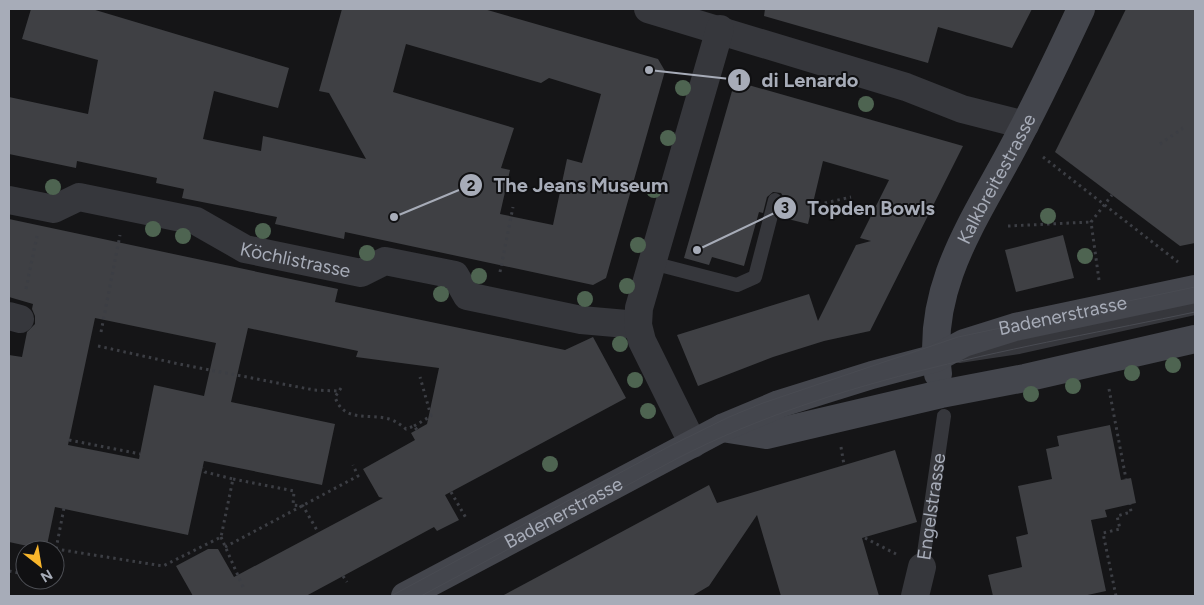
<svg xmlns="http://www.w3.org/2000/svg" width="1204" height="605" font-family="Figtree,sans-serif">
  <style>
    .building { fill: #3f4044; fill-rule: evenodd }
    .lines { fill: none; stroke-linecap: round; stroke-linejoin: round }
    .path { stroke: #3c3e44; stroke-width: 3; stroke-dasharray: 2.5 4; stroke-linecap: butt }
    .lane { stroke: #36373c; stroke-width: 14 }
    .street { stroke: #36373c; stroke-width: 28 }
    .secondary { stroke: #44464d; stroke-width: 28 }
    .tram { stroke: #494b52; stroke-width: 1 }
    .tree { fill: #4e6451 }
    .labels { text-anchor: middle; stroke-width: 4; stroke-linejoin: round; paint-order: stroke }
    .street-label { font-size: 19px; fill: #a7acb8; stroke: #101012 }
    .leader { fill: none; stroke: #a7acb8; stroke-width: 2 }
    .callout-dot { fill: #a7acb8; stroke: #101012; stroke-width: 2 }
    .mark-label { font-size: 15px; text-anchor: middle; font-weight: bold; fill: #111 }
    .callout-label { font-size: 20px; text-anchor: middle; font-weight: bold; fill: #a7acb8; stroke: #101012; stroke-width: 4; stroke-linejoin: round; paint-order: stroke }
  </style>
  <rect width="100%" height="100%" fill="#151517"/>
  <!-- building -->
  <g class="building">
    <path d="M31,9H92L289,68L278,108L214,91L203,139L261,151L263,136L366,159L329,93L319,91L342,9H484L658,59L665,71L606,278L593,285L345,232L344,239L275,224L277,217L182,198L184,189L156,183L157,178L77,161L76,168L9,154V97L88,114L98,60L22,39ZM406,44L541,83L549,78L601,94L582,163L567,159L553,225L500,214L510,170L501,168L514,128L393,92Z"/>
    <polygon points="765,9 1032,9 1012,48 938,27 928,63 764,16"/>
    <polygon points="1126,9 1195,9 1195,243 1180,246 1055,152"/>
    <polygon points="745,84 963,146 870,331 824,341 773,357 698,386 677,335 809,294 818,321 856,245 871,241 860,238 889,180 823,161 808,224 780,217 784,198 781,193 773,192 767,197 763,213 759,212 744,266 712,257 709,265 684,258 732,91"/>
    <path d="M9,219L338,289L335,302L565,350L593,337L626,398L445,495L459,520L437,531L434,527L306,596H193L176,566L208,549H218L234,577L383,498L379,497L363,469L415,440L411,433L427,424L439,368L356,357L358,351L248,328L231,402L335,424L322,485L204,461L188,535L55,507L46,550L9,542V355L22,357L27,332L35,324V316L32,309L33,304L9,297ZM95,318L216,343L204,396L154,385L139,459L68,445Z"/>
    <polygon points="1063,235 1074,278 1016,292 1005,250"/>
    <polygon points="1110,425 1121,480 1131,478 1136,503 1105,510 1107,517 1091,520 1106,591 1083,596 993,596 988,575 1022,567 1016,537 1028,534 1018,486 1052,479 1046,449 1059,446 1057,436"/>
    <polygon points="895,450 917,522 862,538 879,596 781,596 757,515 709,586 692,596 502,596 709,485 717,503"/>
  </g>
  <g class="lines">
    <!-- path -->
    <g class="path">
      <polyline points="1160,144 1183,128"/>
      <polyline points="1043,157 1178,262"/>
      <polyline points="812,206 851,197"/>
      <polyline points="1008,226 1091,222"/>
      <polyline points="500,272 513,207"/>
      <polyline points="1099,280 1091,222 1112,195"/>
      <polyline points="26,289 37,236"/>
      <polyline points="101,332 120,235"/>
      <polyline points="98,346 179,364 314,390 337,391"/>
      <path d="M341,388L335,397C344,423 368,413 389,419C396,421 401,425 406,429L414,426L417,430"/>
      <polyline points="1109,389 1126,479"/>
      <polyline points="414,426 431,416 420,377"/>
      <polyline points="69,440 140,454"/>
      <polyline points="841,447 844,465"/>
      <polyline points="233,479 294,491 293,505 303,506 318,532"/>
      <polyline points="451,492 466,518"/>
      <polyline points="221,537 243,587"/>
      <polyline points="865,538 896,554"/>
      <polyline points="225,547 358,476 353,465"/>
      <polyline points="56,549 64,508"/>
      <polyline points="55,556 56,549 163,566 221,537 233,479 205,472 202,468"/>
      <polyline points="9,571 25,574"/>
      <polyline points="343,576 347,582"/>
      <polyline points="1116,596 1103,533 1120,529 1117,516 1131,512 1130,504"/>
    </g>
    <!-- lane -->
    <g class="lane">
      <polyline points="652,263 737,285 755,277 775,200"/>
      <polyline points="959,356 1019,347 1195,308"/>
      <path id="s1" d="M922,567L944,416"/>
    </g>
    <!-- street -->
    <g class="street">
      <polyline points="648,9 906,87 962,109 1025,125"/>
      <path id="s2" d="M9,200L54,209L79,197L196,221L245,249L361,273L385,261L455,275L467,296L581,320L638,325"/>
      <polyline points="9,316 20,319"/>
      <polyline points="693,444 642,341 638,325 639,308 720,29"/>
      <polyline points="915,596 922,567"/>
    </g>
    <!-- secondary -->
    <g class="secondary">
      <path id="s3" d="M938,374C925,284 979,214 1018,138C1040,96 1061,52 1081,9"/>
      <polyline points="722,428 766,435 941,394 1025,378 1195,339"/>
      <path id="s4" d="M405,596L722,428L779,404L872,375L936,358L964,343L1015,327L1195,289"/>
    </g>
    <!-- tram -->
    <g class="tram">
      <path id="s5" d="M391,596L668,447L729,417L763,403L958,337L1195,287"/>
      <path d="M421,596L678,458C838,376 1020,349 1195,312"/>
    </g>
  </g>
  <!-- trees -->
  <g class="tree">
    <circle cx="683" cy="88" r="8"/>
    <circle cx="866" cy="104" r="8"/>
    <circle cx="668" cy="138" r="8"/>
    <circle cx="53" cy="187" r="8"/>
    <circle cx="654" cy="190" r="8"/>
    <circle cx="1048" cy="216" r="8"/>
    <circle cx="153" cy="229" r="8"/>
    <circle cx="263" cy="231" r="8"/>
    <circle cx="183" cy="236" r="8"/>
    <circle cx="638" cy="245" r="8"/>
    <circle cx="367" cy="253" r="8"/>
    <circle cx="1085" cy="256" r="8"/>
    <circle cx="479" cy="276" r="8"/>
    <circle cx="627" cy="286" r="8"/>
    <circle cx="441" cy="294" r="8"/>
    <circle cx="585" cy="299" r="8"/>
    <circle cx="620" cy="344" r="8"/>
    <circle cx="1173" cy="365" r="8"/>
    <circle cx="1132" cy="373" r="8"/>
    <circle cx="635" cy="380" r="8"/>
    <circle cx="1073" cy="386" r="8"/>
    <circle cx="1031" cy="394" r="8"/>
    <circle cx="648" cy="411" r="8"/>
    <circle cx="550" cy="464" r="8"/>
  </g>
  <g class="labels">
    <!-- street labels -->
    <g class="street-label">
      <text dy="7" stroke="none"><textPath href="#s3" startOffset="208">Kalkbreitestrasse</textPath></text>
      <text dy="7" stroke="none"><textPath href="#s2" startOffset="301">Köchlistrasse</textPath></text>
      <text dy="7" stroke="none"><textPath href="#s5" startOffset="732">Badenerstrasse</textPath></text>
      <text dy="7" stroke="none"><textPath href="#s1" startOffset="61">Engelstrasse</textPath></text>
      <text dy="7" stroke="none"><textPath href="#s4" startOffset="179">Badenerstrasse</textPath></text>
    </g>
  </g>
  <!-- callouts -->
  <path class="leader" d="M649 70L739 80M394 217L471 185M697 250L785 208"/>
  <g class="callout-dot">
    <circle cx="649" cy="70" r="5"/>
    <circle cx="394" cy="217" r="5"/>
    <circle cx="697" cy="250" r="5"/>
    <circle cx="739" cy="80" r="12"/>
    <circle cx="471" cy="185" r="12"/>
    <circle cx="785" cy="208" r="12"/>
  </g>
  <g class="mark-label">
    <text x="739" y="85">1</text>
    <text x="471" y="191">2</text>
    <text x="785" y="213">3</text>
  </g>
  <g class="callout-label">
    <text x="810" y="87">di Lenardo</text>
    <text x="581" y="192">The Jeans Museum</text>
    <text x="871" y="215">Topden Bowls</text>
  </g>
  <!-- border -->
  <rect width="1204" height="605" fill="none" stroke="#a7acb8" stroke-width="20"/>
  <!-- north arrow -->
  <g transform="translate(40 565) rotate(149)"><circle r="24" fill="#101012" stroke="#4c4e54"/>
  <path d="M0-4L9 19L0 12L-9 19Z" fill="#f9b62b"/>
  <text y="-8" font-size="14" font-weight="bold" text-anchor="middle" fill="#a7acb8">N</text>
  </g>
</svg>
